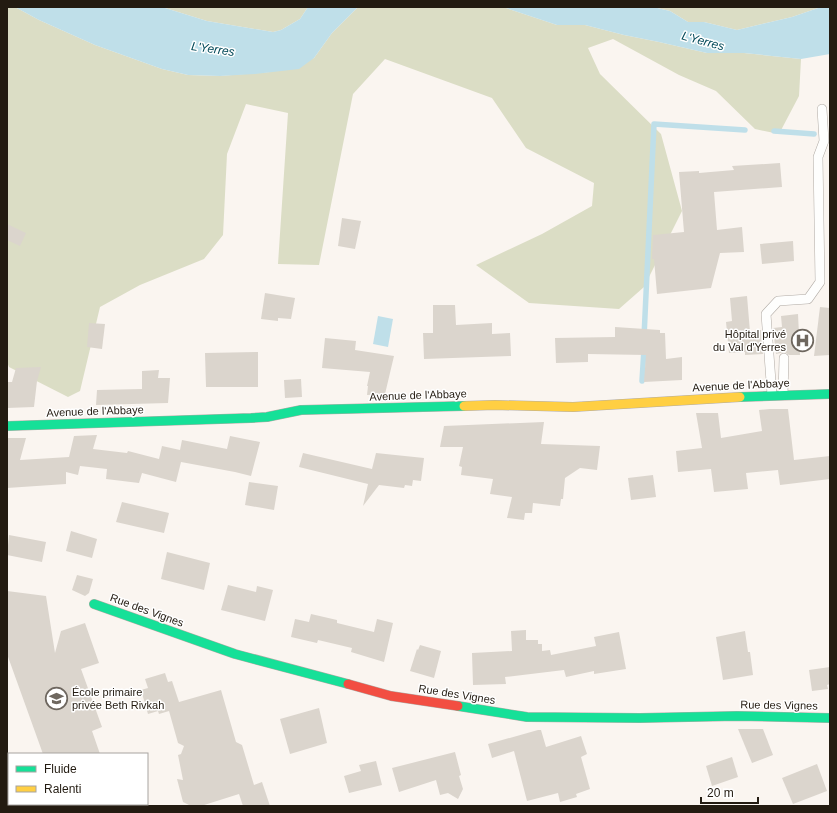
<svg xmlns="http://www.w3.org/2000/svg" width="837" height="813" font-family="Helvetica,sans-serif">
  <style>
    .forest { fill: #dbddc5 }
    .water { fill: #bfdfe9 }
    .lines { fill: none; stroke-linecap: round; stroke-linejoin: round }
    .stream { stroke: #bfdfe9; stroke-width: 5.5 }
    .building { fill: #dbd5cd }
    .lane-casing { stroke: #b1aba5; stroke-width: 10 }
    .fast-casing { stroke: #b1aba5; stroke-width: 10 }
    .slow-casing { stroke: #b1aba5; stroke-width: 10 }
    .jam-casing { stroke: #b1aba5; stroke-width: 10 }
    .lane { stroke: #fefefd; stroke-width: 9 }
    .fast { stroke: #16e098; stroke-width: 9 }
    .slow { stroke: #ffcf43; stroke-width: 9 }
    .jam { stroke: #f24e42; stroke-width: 9 }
    .labels { text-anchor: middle; stroke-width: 3; stroke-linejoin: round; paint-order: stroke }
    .poi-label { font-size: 11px; fill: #231b11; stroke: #fff; text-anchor: end }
    .street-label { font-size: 11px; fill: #231b11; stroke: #fff }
    .water-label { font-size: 12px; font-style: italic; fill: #004858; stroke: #fff }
  </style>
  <rect width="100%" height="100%" fill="#faf5f0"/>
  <!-- forest -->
  <g class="forest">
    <polygon points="7,7 15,7 39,20 95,45 162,69 188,75 220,76 270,72 314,58 332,33 358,7 503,7 557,25 585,25 624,35 659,42 707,53 744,53 801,59 799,96 779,134 755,129 716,91 679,75 613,39 588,48 600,74 661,134 682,211 644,287 619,309 529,303 476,265 542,234 592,206 594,183 526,148 492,98 385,59 353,94 319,265 278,264 288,113 246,104 227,154 223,235 204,259 140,285 100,307 80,391 68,397 9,367 7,362"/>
    <polygon points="162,7 308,7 300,19 281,30 273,32 207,21"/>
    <polygon points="653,7 821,7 792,17 737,30 704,22 688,22 670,11"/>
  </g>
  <!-- water -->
  <g class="water">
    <polygon points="15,7 162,7 207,21 273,32 281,30 300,19 308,7 358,7 332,33 314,58 299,69 255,74 220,76 188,75 162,69 95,45 39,20"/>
    <polygon points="503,7 653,7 670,11 688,22 704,22 737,30 792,17 821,7 830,7 830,54 801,59 744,53 707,53 659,42 624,35 585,25 557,25"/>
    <polygon points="378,316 393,319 388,347 373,344"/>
  </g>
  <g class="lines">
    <!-- stream -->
    <g class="stream">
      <polyline points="774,131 814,134"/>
      <polyline points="644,337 654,124 745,130"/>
      <polyline points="642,381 644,349"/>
    </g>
  </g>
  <!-- building -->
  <g class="building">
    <polygon points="780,163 782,187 714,192 717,230 742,227 744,252 720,253 711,288 657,294 654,259 652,259 653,235 684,232 679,172 699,171 699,173 734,170 732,166"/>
    <polygon points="342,218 361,221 355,249 338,246"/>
    <polygon points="7,224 26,233 20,246 7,240"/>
    <polygon points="793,241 794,261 762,264 760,244"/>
    <polygon points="265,293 295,298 291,319 278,318 278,321 261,319"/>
    <polygon points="747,296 750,332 761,330 763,354 745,355 745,352 729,353 726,322 732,321 730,298"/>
    <polygon points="433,305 455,305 456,325 492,323 492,334 510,333 511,356 424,359 423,333 433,333"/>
    <polygon points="820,307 830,308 830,355 814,356"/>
    <polygon points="798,314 800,355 789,355 785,352 776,354 773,328 782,327 781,316"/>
    <polygon points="89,323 105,324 102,349 87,347"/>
    <polygon points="615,327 660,330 660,333 665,333 666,359 682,357 682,380 644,382 646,355 588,354 588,362 556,363 555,338 615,337"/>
    <polygon points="325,338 356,341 355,350 394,356 385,394 367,395 368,386 367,386 370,372 322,368"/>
    <polygon points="258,352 258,387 206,387 205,353"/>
    <polygon points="41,367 37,381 34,407 7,408 7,382 12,382 16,368"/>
    <polygon points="159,370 158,378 170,378 168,403 96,405 97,390 142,389 142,371"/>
    <polygon points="301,379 302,397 285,398 284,380"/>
    <polygon points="770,409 788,409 794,460 830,456 830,479 780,485 778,470 746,473 748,489 714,492 711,469 678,472 676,451 702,448 696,413 718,413 721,438 762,431 759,410"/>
    <polygon points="544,422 541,444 600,446 597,470 580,468 565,478 563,499 561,499 560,506 533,503 532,513 525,513 524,520 507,518 512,497 490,494 493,479 461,475 462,467 459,466 463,447 440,447 444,426"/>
    <polygon points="97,435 93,449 127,453 128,451 159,459 162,446 180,450 182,440 227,449 230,436 260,442 251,476 235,472 181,462 176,482 142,473 139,483 106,479 107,469 80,466 78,475 66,472 66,484 7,488 7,438 26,438 20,460 69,457 74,436"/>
    <polygon points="303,453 372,469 376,453 424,458 421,481 413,480 412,486 405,485 404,488 379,485 363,506 368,484 299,467"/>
    <polygon points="653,475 656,497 631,500 628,478"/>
    <polygon points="249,482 278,486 274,510 245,505"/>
    <polygon points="122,502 169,513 164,533 116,522"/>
    <polygon points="71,531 97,539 92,558 66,551"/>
    <polygon points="9,535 46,542 42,562 7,555"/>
    <polygon points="167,552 210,563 204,590 161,579"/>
    <polygon points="77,575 93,579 89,593 85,596 72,590"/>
    <polygon points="228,585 256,592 257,586 273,590 265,621 221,610"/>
    <polygon points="7,591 46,596 55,653 61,631 85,623 99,663 81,669 102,727 92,731 100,754 43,754 7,654"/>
    <polygon points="311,614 337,620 337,623 374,632 377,619 393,623 384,662 351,652 352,648 318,640 317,643 291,637 295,619 309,622"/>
    <polygon points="526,630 526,640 538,640 538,644 542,644 542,651 550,650 551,655 596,646 594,637 619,632 626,669 594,674 594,671 566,677 564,670 505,677 506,684 473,685 472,653 512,651 511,631"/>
    <polygon points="745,631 748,652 750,652 753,675 723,680 716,637"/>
    <polygon points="420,645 441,651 434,678 410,671 417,649 418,650"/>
    <polygon points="830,667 830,684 827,685 828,689 812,691 809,670"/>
    <polygon points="165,673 168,682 172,681 179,702 221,690 236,742 242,745 254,785 262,782 270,806 243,806 239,794 201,806 191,806 183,802 177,779 183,780 178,755 181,754 184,746 178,743 169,711 159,714 158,711 148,714 141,690 148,688 145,679"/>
    <polygon points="319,708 327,743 290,754 280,719"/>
    <polygon points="738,729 763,729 773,755 752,763"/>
    <polygon points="538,730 541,730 546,747 581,736 587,754 581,757 590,789 576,794 577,797 560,802 558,793 527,801 514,751 492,758 488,744"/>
    <polygon points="455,752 461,775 459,776 463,789 458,799 448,793 440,795 436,780 399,792 392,768"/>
    <polygon points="732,757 738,777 712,786 706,766"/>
    <polygon points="376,761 382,785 349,793 344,776 361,771 359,765"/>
    <polygon points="817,764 827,791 793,804 782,778"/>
  </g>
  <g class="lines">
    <defs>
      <g id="lane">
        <polyline points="772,395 766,314 778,301 808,299 820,282 818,157 824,141 822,109"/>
        <polyline points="783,395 784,358"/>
      </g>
      <g id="fast">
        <polyline points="740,397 830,394"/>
        <polyline points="7,426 251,418 267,417 301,410 464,406"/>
        <polyline points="94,604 235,654 348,684"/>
        <polyline points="458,706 527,717 640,718 737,716 830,718"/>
        <polyline points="7,794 9,801"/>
      </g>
      <polyline id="slow" points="464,406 495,405 573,407 740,397"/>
      <polyline id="jam" points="348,684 391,696 458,706"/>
    </defs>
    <!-- lane casing -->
    <use href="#lane" class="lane-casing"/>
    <!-- fast casing -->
    <use href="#fast" class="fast-casing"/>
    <!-- slow casing -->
    <use href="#slow" class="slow-casing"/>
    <!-- jam casing -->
    <use href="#jam" class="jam-casing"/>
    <!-- lane -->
    <use href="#lane" class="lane"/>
    <!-- fast -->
    <use href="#fast" class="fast"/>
    <!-- slow -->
    <use href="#slow" class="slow"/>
    <!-- jam -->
    <use href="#jam" class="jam"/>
  </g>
  <!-- icons -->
  <defs>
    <symbol id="hospital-ring" viewBox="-11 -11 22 22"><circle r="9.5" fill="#fff" stroke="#6e675f" stroke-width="1.5"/><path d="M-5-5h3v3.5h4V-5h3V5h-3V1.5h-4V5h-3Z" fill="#6e675f"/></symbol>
    <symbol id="school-ring" viewBox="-11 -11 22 22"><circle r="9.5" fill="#fff" stroke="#6e675f" stroke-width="1.5"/><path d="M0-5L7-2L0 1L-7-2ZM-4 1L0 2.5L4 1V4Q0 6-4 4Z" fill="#6e675f"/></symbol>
  </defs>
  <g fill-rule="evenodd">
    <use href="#hospital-ring" x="790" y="328" width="25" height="25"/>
    <use href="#school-ring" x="44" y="686" width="25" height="25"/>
  </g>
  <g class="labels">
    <!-- poi labels -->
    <g class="poi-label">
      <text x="786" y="338">Hôpital privé<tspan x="786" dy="13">du Val d'Yerres</tspan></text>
      <text x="72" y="696" text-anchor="start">École primaire<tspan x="72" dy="13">privée Beth Rivkah</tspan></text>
    </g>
    <!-- street labels -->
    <g class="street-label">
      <text transform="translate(741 385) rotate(-3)" y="4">Avenue de l'Abbaye</text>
      <text transform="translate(418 395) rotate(-2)" y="4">Avenue de l'Abbaye</text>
      <text transform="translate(95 411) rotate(-2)" y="4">Avenue de l'Abbaye</text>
      <text transform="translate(147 610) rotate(20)" y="4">Rue des Vignes</text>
      <text transform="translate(457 694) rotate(9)" y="4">Rue des Vignes</text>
      <text transform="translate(779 705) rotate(1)" y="4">Rue des Vignes</text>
    </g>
    <!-- water labels -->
    <g class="water-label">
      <text transform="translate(703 41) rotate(15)" y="4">L'Yerres</text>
      <text transform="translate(213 49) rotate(8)" y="4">L'Yerres</text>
    </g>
  </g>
  <!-- border -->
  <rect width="837" height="813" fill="none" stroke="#231b11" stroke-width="16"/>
  <!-- legend -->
  <rect x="8" y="753" width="140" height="52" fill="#ffffff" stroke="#a7a4a0"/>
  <rect x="16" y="766" width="20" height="6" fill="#16e098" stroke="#a7a4a0"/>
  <text x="44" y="773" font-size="12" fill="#231b11">Fluide</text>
  <rect x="16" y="786" width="20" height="6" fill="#ffcf43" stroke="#a7a4a0"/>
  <text x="44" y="793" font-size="12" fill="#231b11">Ralenti</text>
  <!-- scale -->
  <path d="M701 797v6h57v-6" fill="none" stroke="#231b11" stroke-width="2"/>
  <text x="707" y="797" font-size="12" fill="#231b11" stroke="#ffffff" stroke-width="3" paint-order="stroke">20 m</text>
</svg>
